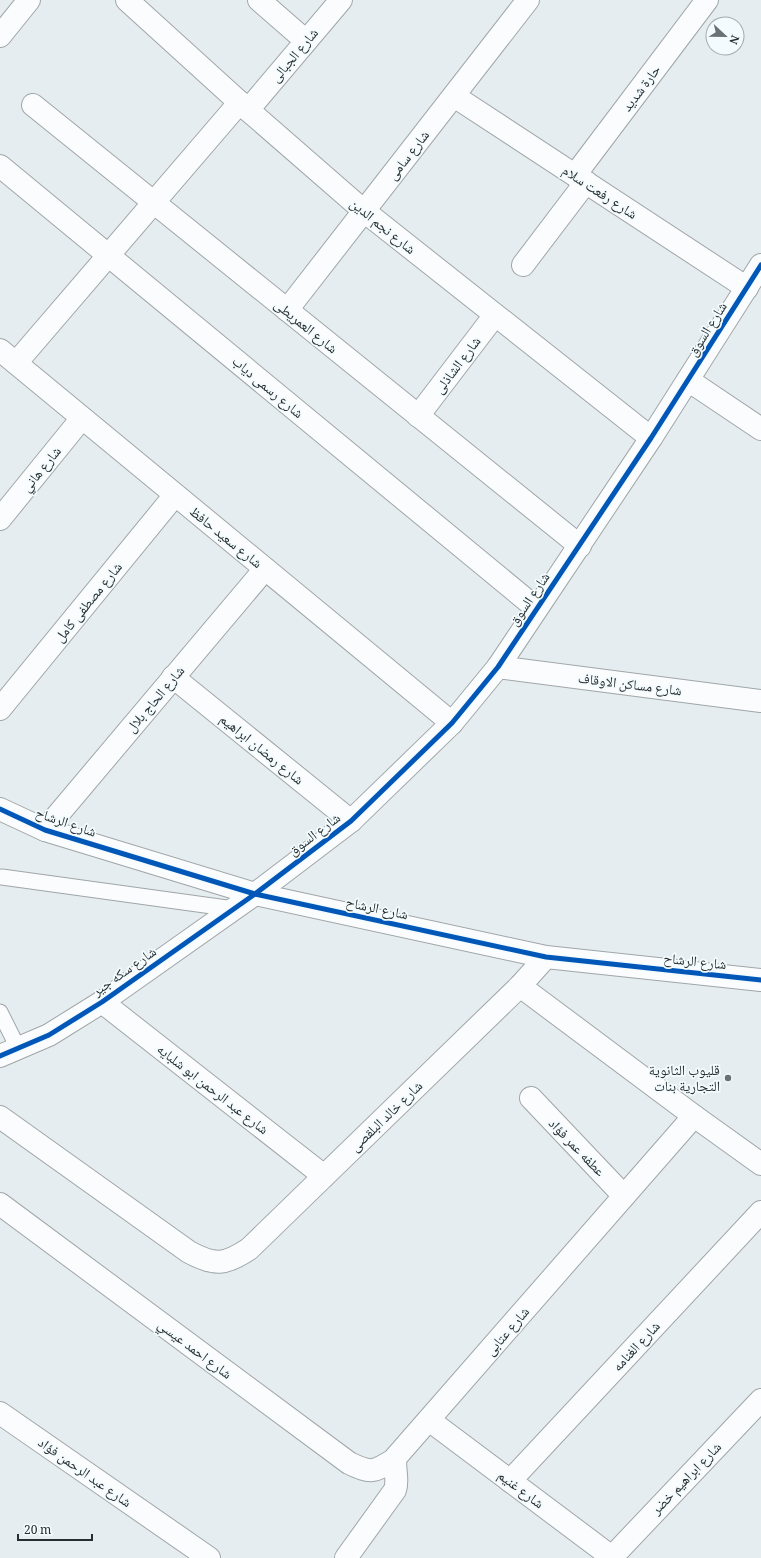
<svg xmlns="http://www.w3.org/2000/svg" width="761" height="1558" font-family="Georgia,'Noto Naskh Arabic',serif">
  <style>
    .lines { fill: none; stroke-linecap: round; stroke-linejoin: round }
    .service-casing { stroke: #a0a6a8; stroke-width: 17 }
    .minor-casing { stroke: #a0a6a8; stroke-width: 24 }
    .service { stroke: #fbfcfd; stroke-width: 15 }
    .minor { stroke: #fbfcfd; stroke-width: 22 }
    .cycleway-casing { stroke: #f3fbfe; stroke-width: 8 }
    .cycleway { stroke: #0057b8; stroke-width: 5 }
    .poi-dot { fill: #6a7173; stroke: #f3fbfe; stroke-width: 1.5 }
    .labels { text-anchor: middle; stroke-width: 3.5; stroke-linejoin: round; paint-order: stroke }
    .street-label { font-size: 14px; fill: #282e2f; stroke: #f3fbfe }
    .poi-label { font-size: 14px; fill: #282e2f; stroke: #f3fbfe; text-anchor: end }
  </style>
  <rect width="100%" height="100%" fill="#e5edf0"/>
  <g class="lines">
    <defs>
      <g id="service">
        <polyline points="2,877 234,909"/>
        <polyline points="0,1012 18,1048"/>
      </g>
      <g id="minor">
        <polyline points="127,0 248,110 364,211 651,438"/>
        <polyline points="259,0 306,41"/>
        <polyline points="0,36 29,0"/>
        <polyline points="454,96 747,288"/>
        <polyline points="33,105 580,546"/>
        <polyline points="248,110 341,0"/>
        <polyline points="0,166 536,608"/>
        <polyline points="575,175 707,0"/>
        <polyline points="523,265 586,182"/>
        <polyline points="287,310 528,0"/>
        <polyline points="0,350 452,723"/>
        <polyline points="16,363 240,102"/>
        <polyline points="688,380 761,429"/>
        <polyline points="418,416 495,315"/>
        <polyline points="0,519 82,418"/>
        <polyline points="498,667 761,701"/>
        <polyline points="173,677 351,821"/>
        <polyline points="0,709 175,495"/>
        <polyline points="0,809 45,830 255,894 546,957 761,980"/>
        <polyline points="45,830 265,569"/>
        <polyline points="520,986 694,1116 761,1164"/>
        <polyline points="102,1002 324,1176"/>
        <polyline points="0,1056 49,1035 102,1002 255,894 351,821 452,723 498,667 651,438 761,265"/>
        <polyline points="531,1098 624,1196"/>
        <path d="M0,1117L189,1252C215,1266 225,1265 249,1249L520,986L546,957"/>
        <path d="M0,1204L349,1463C372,1474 374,1472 395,1459"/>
        <polyline points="0,1413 209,1558"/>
        <polyline points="429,1420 613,1558"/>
        <polyline points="510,1481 761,1212"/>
        <polyline points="612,1557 761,1400"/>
        <path d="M346,1558L395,1490C399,1479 393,1467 396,1457L694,1116"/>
      </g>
    </defs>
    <!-- service casing -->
    <use href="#service" class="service-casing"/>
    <!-- minor casing -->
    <use href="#minor" class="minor-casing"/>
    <!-- service -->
    <use href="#service" class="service"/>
    <!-- minor -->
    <use href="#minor" class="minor"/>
    <defs>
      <g id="cycleway">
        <polyline points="0,809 45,830 255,894 546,957 761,980"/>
        <polyline points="0,1056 49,1035 102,1002 255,894 351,821 452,723 498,667 651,438 761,265"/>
      </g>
    </defs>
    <!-- cycleway casing -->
    <use href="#cycleway" class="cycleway-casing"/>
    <!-- cycleway -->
    <use href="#cycleway" class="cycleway"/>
  </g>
  <!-- markers -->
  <circle class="poi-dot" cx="728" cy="1078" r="4"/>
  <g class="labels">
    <!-- street labels -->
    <g class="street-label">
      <text transform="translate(294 55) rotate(-50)" y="5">شارع الجبالى</text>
      <text transform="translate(641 88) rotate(-53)" y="5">حارة شديد</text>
      <text transform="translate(408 155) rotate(-52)" y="5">شارع سامى</text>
      <text transform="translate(600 192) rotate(33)" y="5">شارع رفعت سلام</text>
      <text transform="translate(383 226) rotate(39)" y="5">شارع نجم الدين</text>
      <text transform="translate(306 326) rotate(39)" y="5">شارع العمريطى</text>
      <text transform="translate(707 329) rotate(-58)" y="5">شارع السوق</text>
      <text transform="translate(457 365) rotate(-53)" y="5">شارع الشاذلى</text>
      <text transform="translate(268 387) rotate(40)" y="5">شارع رسمى دياب</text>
      <text transform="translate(41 469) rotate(-51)" y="5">شارع هاني</text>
      <text transform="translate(226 537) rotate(39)" y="5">شارع سعيد حافظ</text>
      <text transform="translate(529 599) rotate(-56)" y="5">شارع السوق</text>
      <text transform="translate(88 602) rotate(-51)" y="5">شارع مصطفى كامل</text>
      <text transform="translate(630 684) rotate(7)" y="5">شارع مساكن الاوقاف</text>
      <text transform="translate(155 699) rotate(-50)" y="5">شارع الحاج بلال</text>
      <text transform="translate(262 749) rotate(39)" y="5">شارع رمضان ابراهيم</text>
      <text transform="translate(66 822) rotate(19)" y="5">شارع الرشاح</text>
      <text transform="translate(314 834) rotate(-37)" y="5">شارع السوق</text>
      <text transform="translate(377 908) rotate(12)" y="5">شارع الرشاح</text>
      <text transform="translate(695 961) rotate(6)" y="5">شارع الرشاح</text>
      <text transform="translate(124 971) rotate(-35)" y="5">شارع سكه جير</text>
      <text transform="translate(213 1089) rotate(38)" y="5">شارع عبد الرحمن ابو شلبايه</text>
      <text transform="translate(386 1116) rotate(-44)" y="5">شارع خالد البلقصى</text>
      <text transform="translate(577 1147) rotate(46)" y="5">عطفه عمر فؤاد</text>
      <text transform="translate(507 1331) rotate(-49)" y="5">شارع عتابى</text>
      <text transform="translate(636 1346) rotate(-47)" y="5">شارع الغنامه</text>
      <text transform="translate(195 1349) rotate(37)" y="5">شارع احمد عيسي</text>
      <text transform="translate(85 1472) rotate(35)" y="5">شارع عبد الرحمن فؤاد</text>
      <text transform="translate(686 1478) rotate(-46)" y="5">شارع ابراهيم خضر</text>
      <text transform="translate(521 1489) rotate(37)" y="5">شارع غنيم</text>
    </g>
    <!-- poi labels -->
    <g class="poi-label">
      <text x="720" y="1075">قليوب الثانوية<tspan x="720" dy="16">التجارية بنات</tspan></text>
    </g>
  </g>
  <!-- north arrow -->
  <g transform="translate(725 36) rotate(112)"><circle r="19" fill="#f3fbfe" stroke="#a2a9ab"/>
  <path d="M0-3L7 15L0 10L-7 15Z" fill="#6a7173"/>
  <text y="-6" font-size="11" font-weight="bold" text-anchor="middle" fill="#282e2f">N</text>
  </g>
  <!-- scale -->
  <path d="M18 1534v6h74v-6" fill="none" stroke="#282e2f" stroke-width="2"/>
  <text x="24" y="1534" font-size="12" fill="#282e2f" stroke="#f3fbfe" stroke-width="3" paint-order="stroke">20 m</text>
</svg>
